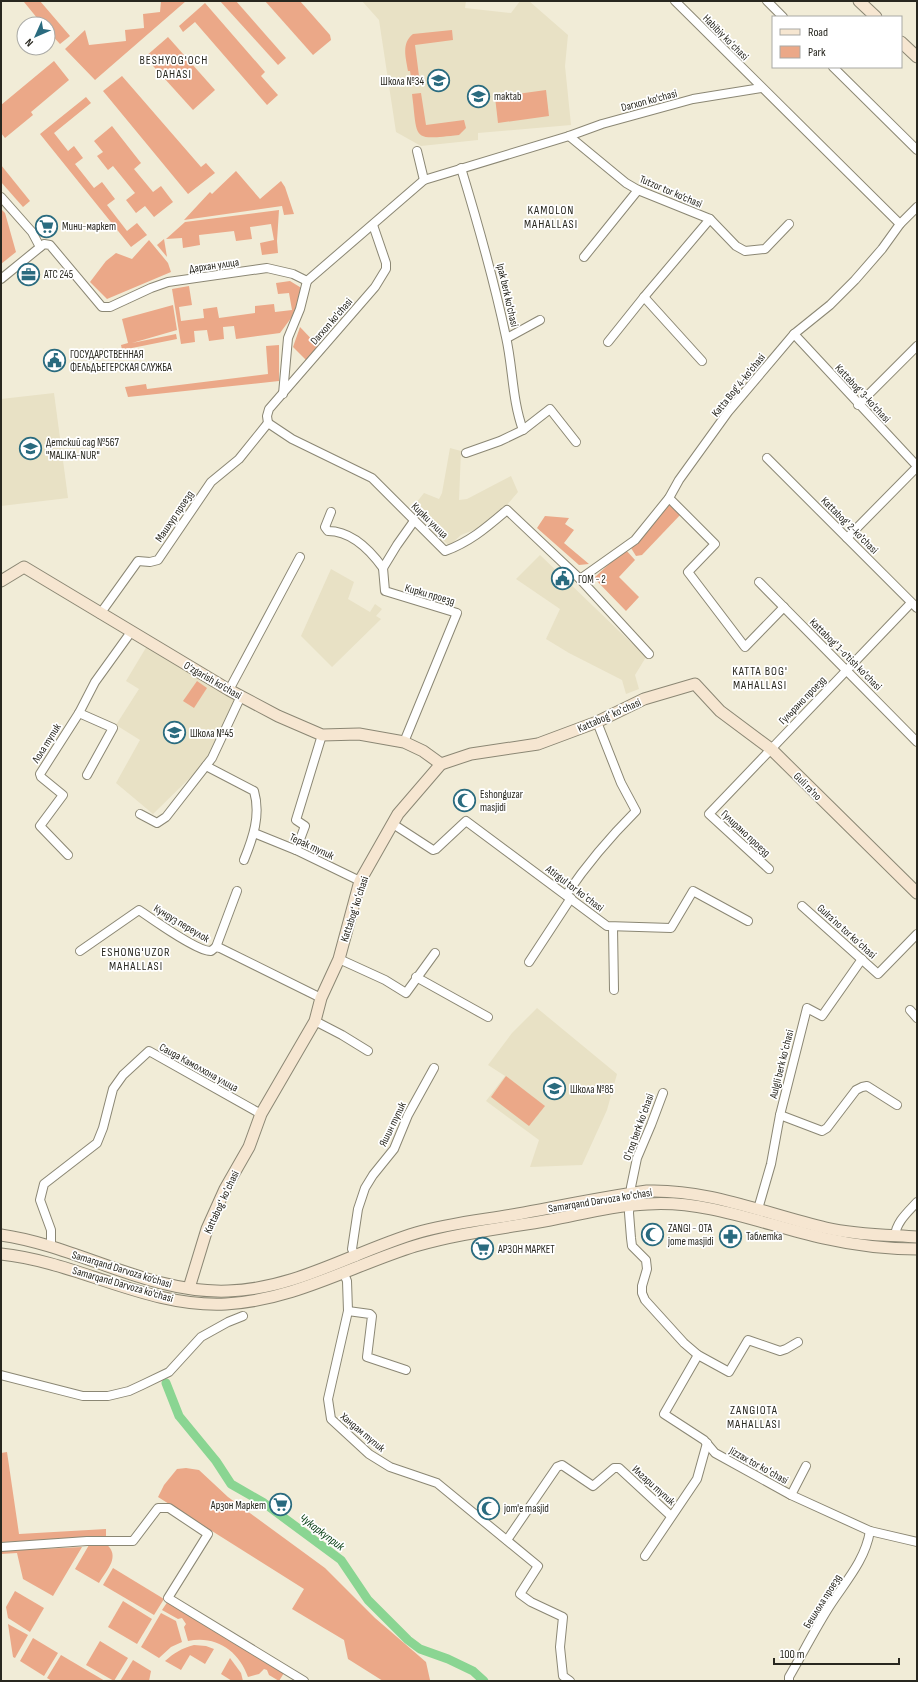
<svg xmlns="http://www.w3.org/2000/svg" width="918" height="1682" font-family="'Sofia Sans Condensed',sans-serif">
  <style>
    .built { fill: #e8e1c5 }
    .green { fill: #eba888 }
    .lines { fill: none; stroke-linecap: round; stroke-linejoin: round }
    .canal { stroke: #8ad592; stroke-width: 9 }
    .street-casing { stroke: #8b8774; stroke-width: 10 }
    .secondary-casing { stroke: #8b8774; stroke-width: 13 }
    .street { stroke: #fff; stroke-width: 8 }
    .secondary { stroke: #f6e6d1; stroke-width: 11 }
    .labels { text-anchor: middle; stroke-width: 3.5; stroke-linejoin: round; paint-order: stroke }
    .street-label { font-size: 11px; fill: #28271f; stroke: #fff }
    .poi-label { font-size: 11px; fill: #28271f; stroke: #fff; text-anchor: start }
    .neighbourhood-label { font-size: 12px; letter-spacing: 1px; fill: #28271f; stroke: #fff }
    .water-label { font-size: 12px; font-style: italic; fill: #0a4117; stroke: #fff }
  </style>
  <rect width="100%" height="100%" fill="#f1ecd7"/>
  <!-- built -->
  <g class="built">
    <polygon points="362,1 466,1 465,8 511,13 520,1 529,1 568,35 565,66 571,125 478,133 478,140 421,146 396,132 379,20"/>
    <polygon points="54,393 68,498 1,506 1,399"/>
    <polygon points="450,448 461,451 459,500 467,499 511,476 518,492 507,505 479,528 461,535 449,546 412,508 424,493 439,499 442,493"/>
    <polygon points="540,555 646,657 635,675 639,689 626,694 622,680 569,653 546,639 560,609 516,579"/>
    <polygon points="331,569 354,582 348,599 370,612 375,604 382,609 376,616 381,619 332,667 301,636"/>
    <polygon points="147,646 237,700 210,762 205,763 153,814 116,783 140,740 116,725 139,689 126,681"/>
    <polygon points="537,1008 617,1074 607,1110 582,1165 530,1167 539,1140 486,1101 505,1076 488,1065 512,1033"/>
  </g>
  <!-- green -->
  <g class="green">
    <polygon points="25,1 40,1 70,36 60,44 48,31 48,24 42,24 24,2"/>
    <polygon points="161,1 186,1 95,80 65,49 85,30 89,45 126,41 125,30 144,28 143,14 160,12"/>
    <polygon points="220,1 236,1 286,58 278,65"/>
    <polygon points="265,1 300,1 330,35 331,40 313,55"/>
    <polygon points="205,3 265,72 261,76 278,95 267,105 195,22 183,32 179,26"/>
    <path d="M452,30L453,40L415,45L419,76L411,77L410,71H408C406,58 401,43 413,34Z"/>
    <polygon points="168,37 215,90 193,110 145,57"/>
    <polygon points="54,61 69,80 31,112 33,115 5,138 1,133 1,105"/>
    <polygon points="122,76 201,167 206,163 215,173 188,194 103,91"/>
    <polygon points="546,90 549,116 498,123 495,97"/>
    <path d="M421,93L426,125L464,120L466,128L459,135C411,140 418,141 412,94Z"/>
    <polygon points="86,97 91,103 54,133 68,151 74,146 83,158 75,164 94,188 102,182 115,199 107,205 127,231 137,223 147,235 131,247 40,134"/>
    <polygon points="112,126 141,163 134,169 153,192 161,186 173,202 154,217 145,206 136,213 126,200 135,193 113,166 108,170 97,156 103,152 94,141"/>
    <polygon points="1,165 30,201 23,207 1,182"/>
    <polygon points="236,171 260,199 281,181 285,187 294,214 284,215 282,206 184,220 210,192 212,194"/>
    <polygon points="1,209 5,213 16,252 1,264"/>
    <polygon points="279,210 277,241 278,253 262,255 260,243 274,240 271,224 250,227 252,239 236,241 234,231 199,235 200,245 183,248 182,238 166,239 185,222"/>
    <polygon points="164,239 167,257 157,245"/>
    <polygon points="149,240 168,263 171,272 107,299 90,282 106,261 116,253 132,259"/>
    <polygon points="290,281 303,289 303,302 280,333 236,339 234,326 223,327 224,339 209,341 207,330 194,331 195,342 181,344 172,289 189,286 192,305 179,307 181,321 204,318 203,309 217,307 219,318 255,313 255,306 274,304 275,312 292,310 289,293 278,294 276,283"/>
    <polygon points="173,305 177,330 132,343 176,334 177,339 122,350 121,345 128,343 122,319"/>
    <polygon points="300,327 319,347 306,360 293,347"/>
    <polygon points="279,345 279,381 128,397 125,387 146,384 147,389 268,374 266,346"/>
    <polygon points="671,503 682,513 642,555 636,556 631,548"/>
    <polygon points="545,516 569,518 565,524 574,530 564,543 589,564 579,565 537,528"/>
    <polygon points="625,549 635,560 619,577 639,597 626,611 594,578"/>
    <polygon points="197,681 207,688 194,708 183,701"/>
    <polygon points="506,1076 545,1106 529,1126 491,1097"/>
    <polygon points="7,1452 19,1534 106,1529 106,1539 1,1542 1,1453"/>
    <polygon points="186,1468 199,1470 228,1497 325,1568 375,1618 426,1662 430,1680 383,1681 348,1659 344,1640 292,1609 304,1589 158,1497 164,1485 177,1469"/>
    <path d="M106,1544C121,1556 107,1570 99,1583L75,1569L89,1545Z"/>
    <polygon points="82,1547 53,1596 23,1579 17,1553 1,1554 1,1551"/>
    <polygon points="113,1568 164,1599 154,1615 103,1585"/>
    <polygon points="15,1591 44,1608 30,1632 8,1618 6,1607"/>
    <polygon points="123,1601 152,1619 137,1644 108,1627"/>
    <path d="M168,1601L284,1673L279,1681L269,1675L267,1670L264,1669L259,1674L248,1677C239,1651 216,1635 188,1641L184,1627L186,1624L182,1618L178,1619L162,1610Z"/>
    <polygon points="161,1613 176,1621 182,1642 171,1647 159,1658 141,1647"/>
    <polygon points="8,1624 28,1635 15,1658 13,1657"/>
    <polygon points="33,1638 58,1653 44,1676 20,1661"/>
    <polygon points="100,1641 128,1658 114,1681 86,1665"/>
    <path d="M194,1645L206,1646L214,1649L205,1664L190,1655L181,1670L165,1661C174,1653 182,1648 194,1645Z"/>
    <polygon points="61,1655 105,1681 52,1681 47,1678"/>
    <polygon points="230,1658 241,1673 243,1681 232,1681 221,1674"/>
    <polygon points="133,1660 151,1671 149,1681 120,1681"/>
  </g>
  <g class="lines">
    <!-- canal -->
    <polyline class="canal" points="166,1383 179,1416 216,1461 231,1484 264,1503 341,1560 368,1600 408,1640 420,1649 448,1659 473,1671 484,1681"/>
    <defs>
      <g id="street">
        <polyline points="675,1 900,224"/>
        <polyline points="767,1 783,17"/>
        <polyline points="833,67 917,150"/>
        <polyline points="569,136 626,183 638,190 710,219 736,246 745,251 765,249 789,224"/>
        <polyline points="417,151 424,180"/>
        <path d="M461,168C478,224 494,280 506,337C513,368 512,400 523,430"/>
        <polyline points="1,197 32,232 40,247"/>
        <polyline points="584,257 638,190"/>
        <polyline points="1,279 44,244 50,245 102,307 110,307 151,288 168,282 267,268 293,274 307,281"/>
        <polyline points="307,281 424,180 569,136 602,124 693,99 761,88"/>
        <polyline points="644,297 702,361"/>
        <polyline points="794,334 917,466"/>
        <polyline points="507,338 540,320"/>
        <polyline points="608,342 644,297 710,219"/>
        <polyline points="283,394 288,338 300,309 307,281"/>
        <polyline points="858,405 917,346"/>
        <path d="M268,423L292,439L372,478L445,551C470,542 487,527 507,510L580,579L649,654"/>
        <polyline points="268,423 267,416 269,409 375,287 386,269 386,263 373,225"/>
        <polyline points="466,453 500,441 523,430 550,409 576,442"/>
        <polyline points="767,458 917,608"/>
        <polyline points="669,498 715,544 688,572 745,647 784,607"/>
        <path d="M331,512L325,527L328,531C351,531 370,550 383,568"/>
        <polyline points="847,538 917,467"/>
        <polyline points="580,579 635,540 669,498 679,480 728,412 794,334 830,305 855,280 882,249 900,224 917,207"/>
        <polyline points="759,582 917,742"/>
        <polyline points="100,614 138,561 150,562 158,560 211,482 239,459 268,423"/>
        <polyline points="229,690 300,557"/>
        <polyline points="79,713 113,728 87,775"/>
        <polyline points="404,742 457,613 385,591 383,568 397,545 414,521"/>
        <path d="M206,766L254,791C261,815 253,838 244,860"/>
        <polyline points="140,814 157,823 166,817 212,758 241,696"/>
        <polyline points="393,824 433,850 436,849 466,821 607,926 671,928 693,891 748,921"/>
        <polyline points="254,833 296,850 360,881"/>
        <polyline points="296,850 305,826 296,820 322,735"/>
        <polyline points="68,855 40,826 63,795 41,777 40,774 79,713 95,682 131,632"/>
        <polyline points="769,869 709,814 911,603"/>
        <path d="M566,895C587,864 610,837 636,811L621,783L597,722"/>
        <polyline points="802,906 878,974 917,934"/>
        <polyline points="613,927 614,990"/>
        <polyline points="216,947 237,891"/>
        <path d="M80,951L139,910C152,919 198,952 211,951L216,947L220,948L321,998"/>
        <polyline points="339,959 385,980 406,993 435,953"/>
        <polyline points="529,962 571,898"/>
        <polyline points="416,977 488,1017"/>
        <polyline points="910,1010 917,1018"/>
        <polyline points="315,1021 342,1035 368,1051"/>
        <polyline points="663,1093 651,1125 637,1158 631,1187 629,1213 631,1238 632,1246 646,1260 647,1269 642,1286 642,1293 645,1300 684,1343 698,1355 729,1372 748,1340 780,1351 786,1349 798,1342"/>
        <polyline points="780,1115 822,1131 827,1128 856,1090 862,1087 867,1086 897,1105"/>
        <polyline points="758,1209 771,1164 780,1115 807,1008 822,1016 862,959"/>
        <path d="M895,1236C896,1222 908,1212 917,1202"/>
        <polyline points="51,1247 51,1230 40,1200 44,1184 97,1143 103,1128 113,1089 123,1075 149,1051 261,1114"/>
        <polyline points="356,1257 352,1249 358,1209 365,1188 373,1175 394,1149 408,1115 434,1068"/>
        <polyline points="344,1274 347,1281 348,1311 328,1399 331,1419 369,1454 390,1467 437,1483 538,1566 520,1594 531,1602 563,1617 560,1647 563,1676 570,1681"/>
        <polyline points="348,1311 370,1314 372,1316 367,1357 406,1370"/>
        <polyline points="698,1355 664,1414 704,1440 715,1453 791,1495 870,1531 917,1542"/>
        <polyline points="1,1375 83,1396 108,1396 129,1391 142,1385 169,1372 201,1337 228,1322 243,1316"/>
        <polyline points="791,1495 806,1466"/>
        <polyline points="507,1540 557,1467 562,1465 593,1486 614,1468 619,1468 671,1516"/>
        <polyline points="1,1547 87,1541 133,1541 158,1508 169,1508 208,1534 168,1598 304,1681"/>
        <polyline points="645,1556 697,1479 707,1443"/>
        <path d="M789,1681V1677C803,1653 815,1629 829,1607C845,1582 865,1561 870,1531"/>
      </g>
      <g id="secondary">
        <polyline points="859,1 876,17"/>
        <polyline points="901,42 917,57"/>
        <polyline points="1,581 24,567 229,690 278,716 322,735 359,734 404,742 423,751 441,764"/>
        <path d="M1,1235C78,1246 149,1294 228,1291C296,1289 353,1252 416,1233C449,1223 484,1220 518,1214C561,1206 604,1197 647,1191C709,1189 766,1214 826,1228C856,1235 887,1235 917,1237"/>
        <path d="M1,1254C78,1262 148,1308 226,1304C294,1300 351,1266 415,1246C459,1233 505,1228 550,1220C582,1214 615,1205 648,1204C708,1200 765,1225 823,1238C854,1245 886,1249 917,1249"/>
        <polyline points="189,1288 207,1229 225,1189 249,1147 261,1114 315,1021 321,998 339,959 360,881 398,814 441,764 471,754 538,744 597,722 644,699 695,684 720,711 771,749 917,893"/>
      </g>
    </defs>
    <!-- street casing -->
    <use href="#street" class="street-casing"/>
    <!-- secondary casing -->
    <use href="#secondary" class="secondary-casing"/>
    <!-- street -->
    <use href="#street" class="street"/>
    <!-- secondary -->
    <use href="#secondary" class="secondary"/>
  </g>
  <!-- icons -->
  <defs>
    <symbol id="school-ring" viewBox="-11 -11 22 22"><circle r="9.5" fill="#fff" stroke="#2a6b7f" stroke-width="1.5"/><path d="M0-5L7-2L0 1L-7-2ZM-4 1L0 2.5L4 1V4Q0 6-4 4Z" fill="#2a6b7f"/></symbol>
    <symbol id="supermarket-ring" viewBox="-11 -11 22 22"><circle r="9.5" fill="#fff" stroke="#2a6b7f" stroke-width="1.5"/><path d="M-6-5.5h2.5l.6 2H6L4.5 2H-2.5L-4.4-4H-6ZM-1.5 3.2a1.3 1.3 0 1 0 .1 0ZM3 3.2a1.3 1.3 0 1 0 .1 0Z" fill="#2a6b7f"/></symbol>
    <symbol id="office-ring" viewBox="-11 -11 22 22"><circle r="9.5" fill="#fff" stroke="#2a6b7f" stroke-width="1.5"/><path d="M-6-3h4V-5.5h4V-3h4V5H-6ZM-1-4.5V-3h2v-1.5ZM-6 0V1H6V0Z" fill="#2a6b7f"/></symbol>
    <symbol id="civic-ring" viewBox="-11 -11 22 22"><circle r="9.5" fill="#fff" stroke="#2a6b7f" stroke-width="1.5"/><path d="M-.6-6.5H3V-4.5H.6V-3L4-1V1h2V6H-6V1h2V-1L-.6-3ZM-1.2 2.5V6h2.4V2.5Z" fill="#2a6b7f"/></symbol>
    <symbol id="mosque-ring" viewBox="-11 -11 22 22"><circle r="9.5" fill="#fff" stroke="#2a6b7f" stroke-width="1.5"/><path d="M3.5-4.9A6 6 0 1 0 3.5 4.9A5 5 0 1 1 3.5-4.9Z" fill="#2a6b7f"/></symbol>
    <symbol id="pharmacy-ring" viewBox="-11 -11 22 22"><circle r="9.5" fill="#fff" stroke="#2a6b7f" stroke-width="1.5"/><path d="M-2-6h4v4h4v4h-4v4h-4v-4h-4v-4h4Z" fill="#2a6b7f"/></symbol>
  </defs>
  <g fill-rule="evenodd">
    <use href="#school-ring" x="426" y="68" width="25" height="25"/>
    <use href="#school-ring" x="466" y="84" width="25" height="25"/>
    <use href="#supermarket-ring" x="34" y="214" width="25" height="25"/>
    <use href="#office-ring" x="16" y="262" width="25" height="25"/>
    <use href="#civic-ring" x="42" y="348" width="25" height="25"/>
    <use href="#school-ring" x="18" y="436" width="25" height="25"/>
    <use href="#civic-ring" x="550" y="566" width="25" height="25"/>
    <use href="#school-ring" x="162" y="720" width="25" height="25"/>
    <use href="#mosque-ring" x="452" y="788" width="25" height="25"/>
    <use href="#school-ring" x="542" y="1076" width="25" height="25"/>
    <use href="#mosque-ring" x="640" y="1222" width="25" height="25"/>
    <use href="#pharmacy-ring" x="718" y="1224" width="25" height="25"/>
    <use href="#supermarket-ring" x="470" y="1236" width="25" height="25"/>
    <use href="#supermarket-ring" x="268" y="1492" width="25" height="25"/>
    <use href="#mosque-ring" x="476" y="1496" width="25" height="25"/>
  </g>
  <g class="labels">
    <!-- street labels -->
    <g class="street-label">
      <text transform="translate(726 37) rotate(45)" y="4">Habibiy koʻchasi</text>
      <text transform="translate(649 100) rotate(-15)" y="4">Darxon ko'chasi</text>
      <text transform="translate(671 191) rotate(23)" y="4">Tutzor tor ko‘chasi</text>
      <text transform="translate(214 265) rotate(-8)" y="4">Дархан улица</text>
      <text transform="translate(508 295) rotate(77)" y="4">Ipak berk ko'chasi</text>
      <text transform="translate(331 321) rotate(-49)" y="4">Darxon ko'chasi</text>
      <text transform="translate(738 385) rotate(-51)" y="4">Katta Bog' 4-ko'chasi</text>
      <text transform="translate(863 393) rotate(47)" y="4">Kattabog' 3-ko'chasi</text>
      <text transform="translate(174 516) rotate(-56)" y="4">Машхур проезд</text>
      <text transform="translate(430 520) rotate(44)" y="4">Кирки улица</text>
      <text transform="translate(850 525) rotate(45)" y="4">Kattabog' 2-ko'chasi</text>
      <text transform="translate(430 594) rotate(16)" y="4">Кирки проезд</text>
      <text transform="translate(846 654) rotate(45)" y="4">Kattabog' 1-o'tish ko'chasi</text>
      <text transform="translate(213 680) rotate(30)" y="4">O‘zgarish ko‘chasi</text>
      <text transform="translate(802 700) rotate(-46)" y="4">Гульрано проезд</text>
      <text transform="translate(609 715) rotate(-24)" y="4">Kattabogʻ koʻchasi</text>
      <text transform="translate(46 743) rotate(-58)" y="4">Лола тупик</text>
      <text transform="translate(808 786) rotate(45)" y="4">Guli ra'no</text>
      <text transform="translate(746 833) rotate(43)" y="4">Гулирано проезд</text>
      <text transform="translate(312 846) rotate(25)" y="4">Терак тупик</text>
      <text transform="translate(575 888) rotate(37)" y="4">Atirgul tor koʻchasi</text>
      <text transform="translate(354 909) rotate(-72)" y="4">Kattabogʻ koʻchasi</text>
      <text transform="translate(182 923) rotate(31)" y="4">Кундуз переулок</text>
      <text transform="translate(847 931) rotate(42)" y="4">Gulraʼno tor koʻchasi</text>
      <text transform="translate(781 1064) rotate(-76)" y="4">Aulgli berk koʻchasi</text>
      <text transform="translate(199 1067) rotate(29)" y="4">Саида Камолхона улица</text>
      <text transform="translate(392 1124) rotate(-64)" y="4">Яшин тупик</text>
      <text transform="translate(638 1127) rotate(-70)" y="4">Oʻroq berk koʻchasi</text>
      <text transform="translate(600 1200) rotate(-9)" y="4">Samarqand Darvoza koʻchasi</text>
      <text transform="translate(221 1202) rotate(-65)" y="4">Kattabogʻ koʻchasi</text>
      <text transform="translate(122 1269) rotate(17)" y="4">Samarqand Darvoza ko‘chasi</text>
      <text transform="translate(123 1284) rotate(16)" y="4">Samarqand Darvoza ko'chasi</text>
      <text transform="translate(363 1432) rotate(40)" y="4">Хандам тупик</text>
      <text transform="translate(759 1465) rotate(29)" y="4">Jizzax tor koʻchasi</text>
      <text transform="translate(654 1485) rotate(42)" y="4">Илгари тупик</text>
      <text transform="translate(822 1601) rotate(-58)" y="4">Бешлола проезд</text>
    </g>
    <!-- poi labels -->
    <g class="poi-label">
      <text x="424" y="85" text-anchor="end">Школа №34</text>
      <text x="494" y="100">maktab</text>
      <text x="62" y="230">Мини-маркет</text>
      <text x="44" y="278">АТС 245</text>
      <text x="70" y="358">ГОСУДАРСТВЕННАЯ<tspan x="70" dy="13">ФЕЛЬДЪЕГЕРСКАЯ СЛУЖБА</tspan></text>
      <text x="46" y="446">Детский сад №567<tspan x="46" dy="13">"MALIKA-NUR"</tspan></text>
      <text x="578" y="583">ГОМ - 2</text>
      <text x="190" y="737">Школа №45</text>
      <text x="480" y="798">Eshonguzar<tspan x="480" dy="13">masjidi</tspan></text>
      <text x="570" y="1093">Школа №85</text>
      <text x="668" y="1232">ZANGI - OTA<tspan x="668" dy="13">jome masjidi</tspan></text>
      <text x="746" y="1240">Таблетка</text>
      <text x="498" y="1253">АРЗОН МАРКЕТ</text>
      <text x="266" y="1509" text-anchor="end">Арзон Маркет</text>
      <text x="504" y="1512">jom'e masjid</text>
    </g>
    <!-- neighbourhood labels -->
    <g class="neighbourhood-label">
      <text x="174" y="64">BESHYOG'OCH<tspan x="174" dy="14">DAHASI</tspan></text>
      <text x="551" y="214">KAMOLON<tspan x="551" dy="14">MAHALLASI</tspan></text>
      <text x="760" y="675">KATTA BOG'<tspan x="760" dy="14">MAHALLASI</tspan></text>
      <text x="136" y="956">ESHONG'UZOR<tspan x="136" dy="14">MAHALLASI</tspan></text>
      <text x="754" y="1414">ZANGIOTA<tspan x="754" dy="14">MAHALLASI</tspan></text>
    </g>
    <!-- water labels -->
    <g class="water-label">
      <text transform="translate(322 1532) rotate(37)" y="4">Чукаркуприк</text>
    </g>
  </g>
  <!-- border -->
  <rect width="918" height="1682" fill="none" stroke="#28271f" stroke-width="4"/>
  <!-- legend -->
  <rect x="772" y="16" width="130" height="52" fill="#ffffff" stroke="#a9a9a5"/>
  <rect x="780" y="29" width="20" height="6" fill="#f6e6d1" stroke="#a9a9a5"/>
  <text x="808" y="36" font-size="12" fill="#28271f">Road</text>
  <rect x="780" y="46" width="20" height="12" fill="#eba888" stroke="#a9a9a5"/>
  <text x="808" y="56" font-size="12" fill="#28271f">Park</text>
  <!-- north arrow -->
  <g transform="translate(36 36) rotate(225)"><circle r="19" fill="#ffffff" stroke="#a9a9a5"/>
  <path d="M0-3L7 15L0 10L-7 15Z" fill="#2a6b7f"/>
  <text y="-6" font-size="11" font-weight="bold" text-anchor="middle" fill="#28271f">N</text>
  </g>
  <!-- scale -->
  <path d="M774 1658v6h125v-6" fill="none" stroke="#28271f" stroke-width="2"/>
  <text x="780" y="1658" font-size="12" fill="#28271f" stroke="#ffffff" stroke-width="3" paint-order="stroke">100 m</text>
</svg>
